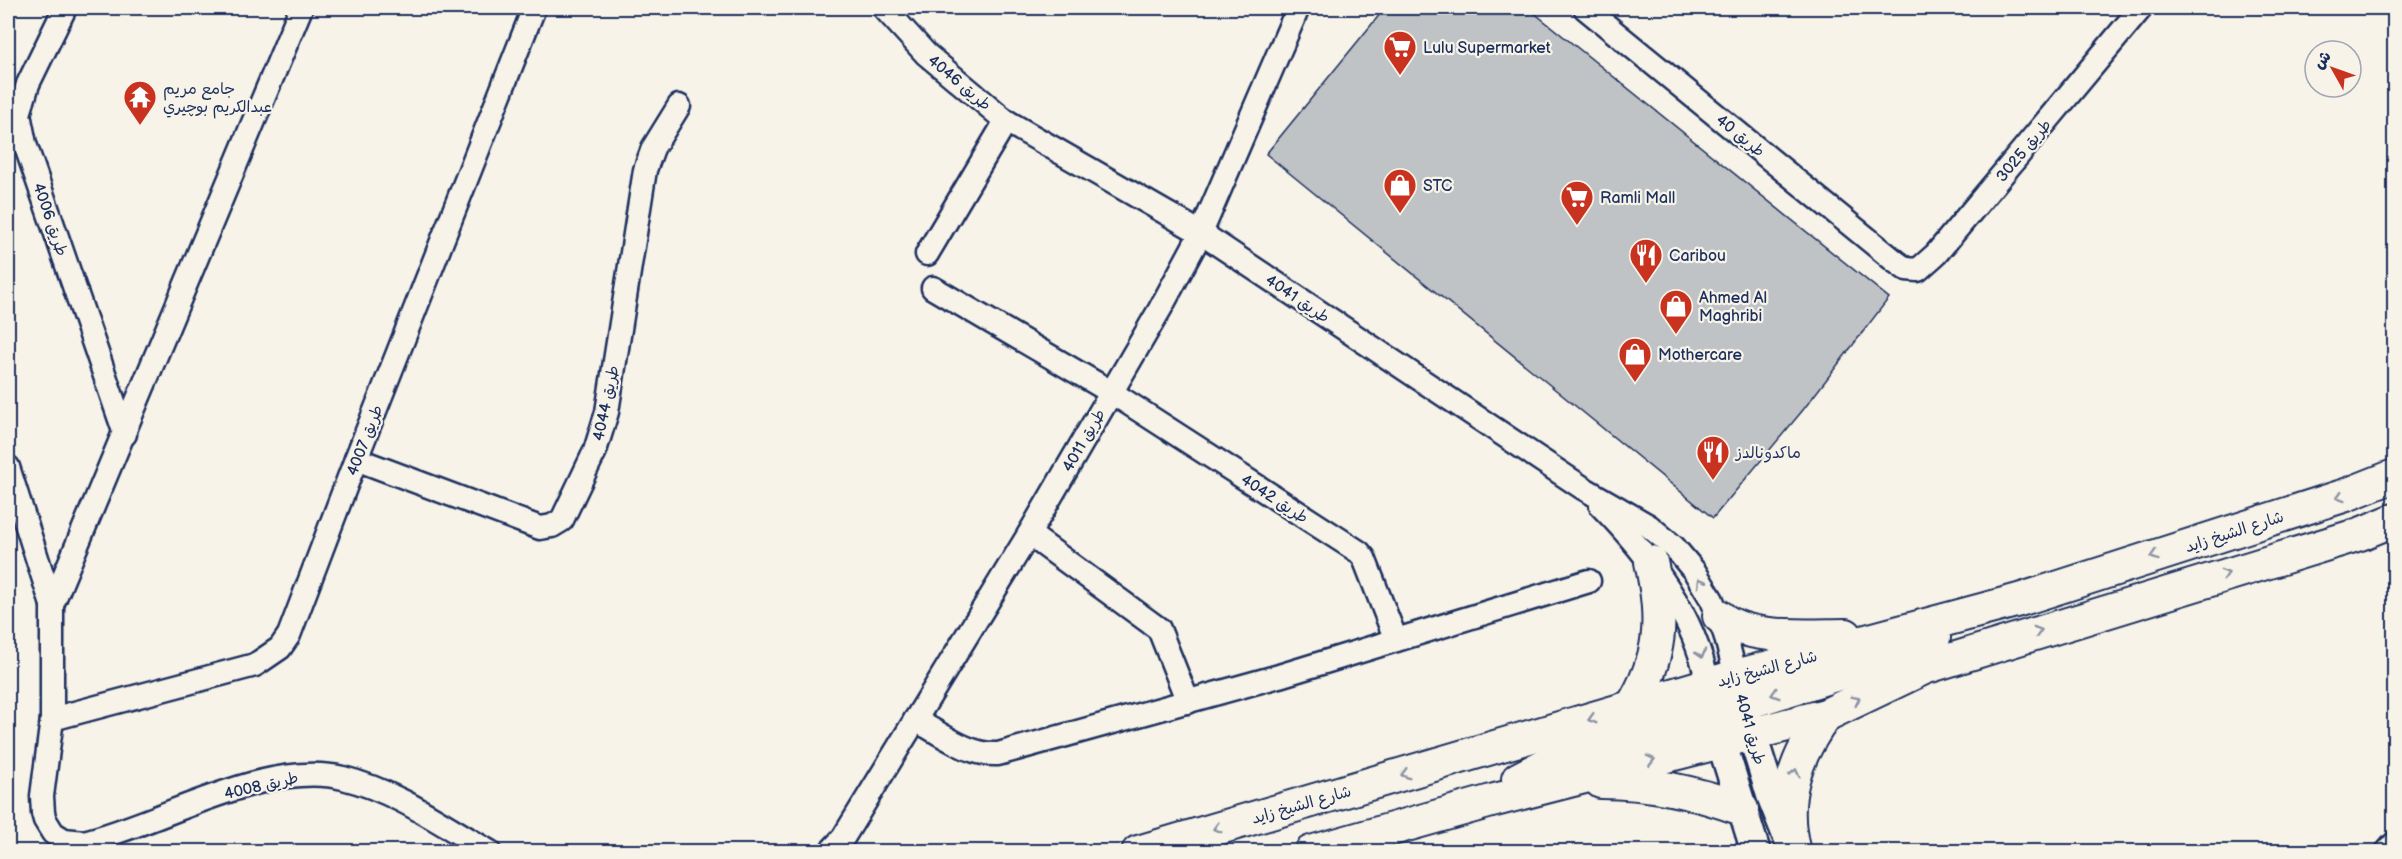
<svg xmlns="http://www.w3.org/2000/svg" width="2402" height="859" font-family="'Balsamiq Sans','Playpen Sans Arabic',sans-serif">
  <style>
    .building { fill: #c0c3c5; stroke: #1b2f5e; stroke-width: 1.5 }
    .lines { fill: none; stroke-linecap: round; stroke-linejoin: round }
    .minor-casing { stroke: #1b2f5e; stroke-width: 27 }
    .tertiary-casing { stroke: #1b2f5e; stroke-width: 33 }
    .secondary-casing { stroke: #1b2f5e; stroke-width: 36 }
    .minor { stroke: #f7f3e8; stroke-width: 22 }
    .tertiary { stroke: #f7f3e8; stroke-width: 28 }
    .secondary { stroke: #f7f3e8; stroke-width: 32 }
    .oneway { stroke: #8991a3 }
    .labels { text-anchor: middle; stroke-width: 4.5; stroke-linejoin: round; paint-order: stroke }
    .poi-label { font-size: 16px; fill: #1b2f5e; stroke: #f7f3e8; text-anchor: start }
    .street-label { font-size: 16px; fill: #1b2f5e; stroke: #f7f3e8 }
  </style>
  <rect width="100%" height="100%" fill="#f7f3e8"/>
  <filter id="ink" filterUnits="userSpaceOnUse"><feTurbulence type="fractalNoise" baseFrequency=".0167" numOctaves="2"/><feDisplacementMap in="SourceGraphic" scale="12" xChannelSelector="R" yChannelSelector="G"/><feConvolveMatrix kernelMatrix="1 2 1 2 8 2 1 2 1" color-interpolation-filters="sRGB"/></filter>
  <g filter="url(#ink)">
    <!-- building -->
    <polygon class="building" points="1385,8 1528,8 1889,298 1803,410 1713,518 1266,154"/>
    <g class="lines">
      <defs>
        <g id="minor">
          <polyline points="65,8 28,84 19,114 25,144 125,434"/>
          <path d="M301,8L52,605V719L42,796L43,813L45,820L53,833L64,840L84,842C160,824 265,759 343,778C396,791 443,825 490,852"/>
          <polyline points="884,8 926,54 1006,121 1201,233 1583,488 1649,526 1674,547 1695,572 1712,600 1725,634 1736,676"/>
          <polyline points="1585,8 1896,262 1906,269 1918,270 1936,254 2141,8"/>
          <polyline points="927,254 1006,121"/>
          <polyline points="933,288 1111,392 1359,552 1364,558 1396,640"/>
          <polyline points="356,459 540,528 552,526 562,520 595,451 607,412 645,170 653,148 679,106"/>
          <polyline points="8,467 52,605"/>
          <path d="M1601,506C1650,556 1694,614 1708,684"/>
          <polyline points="1029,534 1159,629 1188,702"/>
          <polyline points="52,719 255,665 280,648 289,635 356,459 534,8"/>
          <path d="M915,720C941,733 968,756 998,754L1279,676L1589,581"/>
          <polyline points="830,852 843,838 1029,534 1160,309 1201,233 1298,8"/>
          <polyline points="2387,852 2394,844"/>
        </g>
        <g id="tertiary">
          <polyline points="1745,712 1771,795 1788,838"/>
          <polyline points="1714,719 1756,852"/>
        </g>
        <g id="secondary">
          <path d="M1719,616C1747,641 1809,635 1846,635"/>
          <path d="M1631,708C1662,657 1664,620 1651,562"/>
          <path d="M1721,742C1724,725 1728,713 1743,704L1889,658L1934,638"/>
          <polyline points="1518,779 1547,764 1711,711 1727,696 1733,683"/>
          <path d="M1601,782C1650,782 1695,792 1742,809"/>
          <polyline points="1138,852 1736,676 2019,600 2346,495 2394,476"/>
          <polyline points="1311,852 1495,800 1826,715 1924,668 2360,534 2394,520"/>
          <path d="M1794,852C1780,799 1795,757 1826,715"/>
        </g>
      </defs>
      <!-- minor casing -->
      <use href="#minor" class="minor-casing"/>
      <!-- tertiary casing -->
      <use href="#tertiary" class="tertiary-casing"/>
      <!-- secondary casing -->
      <use href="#secondary" class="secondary-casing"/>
      <!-- minor -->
      <use href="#minor" class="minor"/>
      <!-- tertiary -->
      <use href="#tertiary" class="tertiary"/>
      <!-- secondary -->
      <use href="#secondary" class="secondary"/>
    </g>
    <!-- one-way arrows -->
    <defs><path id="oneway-chevron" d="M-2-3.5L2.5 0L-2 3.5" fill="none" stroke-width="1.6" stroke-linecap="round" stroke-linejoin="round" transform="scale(1.5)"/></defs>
    <g class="oneway">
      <use href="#oneway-chevron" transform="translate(2340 497) rotate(162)"/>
      <use href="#oneway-chevron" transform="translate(2154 556) rotate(162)"/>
      <use href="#oneway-chevron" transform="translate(2225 574) rotate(-17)"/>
      <use href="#oneway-chevron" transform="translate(1701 582) rotate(-121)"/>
      <use href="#oneway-chevron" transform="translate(2038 631) rotate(-17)"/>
      <use href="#oneway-chevron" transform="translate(1701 654) rotate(73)"/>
      <use href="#oneway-chevron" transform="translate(1775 694) rotate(163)"/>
      <use href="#oneway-chevron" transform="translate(1856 700) rotate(-26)"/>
      <use href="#oneway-chevron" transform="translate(1592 719) rotate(164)"/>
      <use href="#oneway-chevron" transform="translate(1651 760) rotate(-14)"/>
      <use href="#oneway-chevron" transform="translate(1795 773) rotate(-77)"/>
      <use href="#oneway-chevron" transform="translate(1405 774) rotate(164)"/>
      <use href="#oneway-chevron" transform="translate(1217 828) rotate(164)"/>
    </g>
  </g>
  <!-- icons -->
  <defs>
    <symbol id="supermarket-pin" viewBox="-11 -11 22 30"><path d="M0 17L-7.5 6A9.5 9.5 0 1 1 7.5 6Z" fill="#c8321e" stroke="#f7f3e8"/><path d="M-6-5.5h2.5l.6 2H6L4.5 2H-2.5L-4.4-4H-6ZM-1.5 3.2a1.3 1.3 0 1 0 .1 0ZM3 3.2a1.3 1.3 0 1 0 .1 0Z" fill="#fff"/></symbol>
    <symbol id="temple-pin" viewBox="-11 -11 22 30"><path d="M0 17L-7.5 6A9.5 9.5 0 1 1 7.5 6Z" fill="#c8321e" stroke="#f7f3e8"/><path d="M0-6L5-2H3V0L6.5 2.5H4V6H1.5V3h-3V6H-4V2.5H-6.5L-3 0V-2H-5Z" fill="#fff"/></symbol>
    <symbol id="shop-pin" viewBox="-11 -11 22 30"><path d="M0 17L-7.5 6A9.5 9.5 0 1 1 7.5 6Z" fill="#c8321e" stroke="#f7f3e8"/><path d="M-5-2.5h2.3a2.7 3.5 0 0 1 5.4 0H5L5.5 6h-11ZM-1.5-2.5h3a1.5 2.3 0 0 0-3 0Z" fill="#fff"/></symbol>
    <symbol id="restaurant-pin" viewBox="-11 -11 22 30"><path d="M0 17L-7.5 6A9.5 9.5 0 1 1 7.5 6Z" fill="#c8321e" stroke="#f7f3e8"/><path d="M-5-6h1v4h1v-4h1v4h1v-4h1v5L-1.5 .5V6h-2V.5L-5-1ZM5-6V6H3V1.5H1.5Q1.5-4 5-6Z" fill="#fff"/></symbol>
  </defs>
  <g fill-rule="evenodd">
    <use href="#supermarket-pin" x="1381" y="28" width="38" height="52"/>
    <use href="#temple-pin" x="121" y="78" width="38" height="52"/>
    <use href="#shop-pin" x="1381" y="166" width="38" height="52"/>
    <use href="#supermarket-pin" x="1558" y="178" width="38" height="52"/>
    <use href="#restaurant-pin" x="1627" y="236" width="38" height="52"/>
    <use href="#shop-pin" x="1657" y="287" width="38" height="52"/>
    <use href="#shop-pin" x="1616" y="335" width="38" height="52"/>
    <use href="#restaurant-pin" x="1694" y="433" width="38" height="52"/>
  </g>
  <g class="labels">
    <!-- poi labels -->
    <g class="poi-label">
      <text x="1423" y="53">Lulu Supermarket</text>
      <text x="163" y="94">جامع مريم<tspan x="163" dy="18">عبدالكريم بوچيري</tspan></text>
      <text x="1423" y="191">STC</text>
      <text x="1600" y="203">Ramli Mall</text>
      <text x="1669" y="261">Caribou</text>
      <text x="1699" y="303">Ahmed Al<tspan x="1699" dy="18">Maghribi</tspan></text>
      <text x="1658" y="360">Mothercare</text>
      <text x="1736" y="458">ماكدونالدز</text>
    </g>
    <!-- street labels -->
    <g class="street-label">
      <text transform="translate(960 82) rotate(40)" y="6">طريق 4046</text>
      <text transform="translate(1741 135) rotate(39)" y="6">طريق 40</text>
      <text transform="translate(2023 150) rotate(-50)" y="6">طريق 3025</text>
      <text transform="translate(51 219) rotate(71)" y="6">طريق 4006</text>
      <text transform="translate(1298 298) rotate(34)" y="6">طريق 4041</text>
      <text transform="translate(605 403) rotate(-78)" y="6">طريق 4044</text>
      <text transform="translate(364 440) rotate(-69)" y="6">طريق 4007</text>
      <text transform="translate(1083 440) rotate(-60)" y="6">طريق 4011</text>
      <text transform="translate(1275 498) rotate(33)" y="6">طريق 4042</text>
      <text transform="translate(2234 531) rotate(-18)" y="6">شارع الشيخ زايد</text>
      <text transform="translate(1767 668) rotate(-15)" y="6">شارع الشيخ زايد</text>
      <text transform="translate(1751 729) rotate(74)" y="6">طريق 4041</text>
      <text transform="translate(261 785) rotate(-13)" y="6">طريق 4008</text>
      <text transform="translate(1301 804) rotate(-16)" y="6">شارع الشيخ زايد</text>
    </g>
  </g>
  <!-- margin -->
  <rect width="2402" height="859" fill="none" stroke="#f7f3e8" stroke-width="30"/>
  <rect x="15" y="15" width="2372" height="829" fill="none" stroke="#1b2f5e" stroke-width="2" filter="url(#ink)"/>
  <!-- north arrow -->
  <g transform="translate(2333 69) rotate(310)"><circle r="28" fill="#f7f3e8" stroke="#9fa5b1" stroke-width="1.5"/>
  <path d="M0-4.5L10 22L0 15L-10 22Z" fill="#c8321e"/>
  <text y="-9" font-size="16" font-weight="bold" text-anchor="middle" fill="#1b2f5e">ش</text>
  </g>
</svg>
